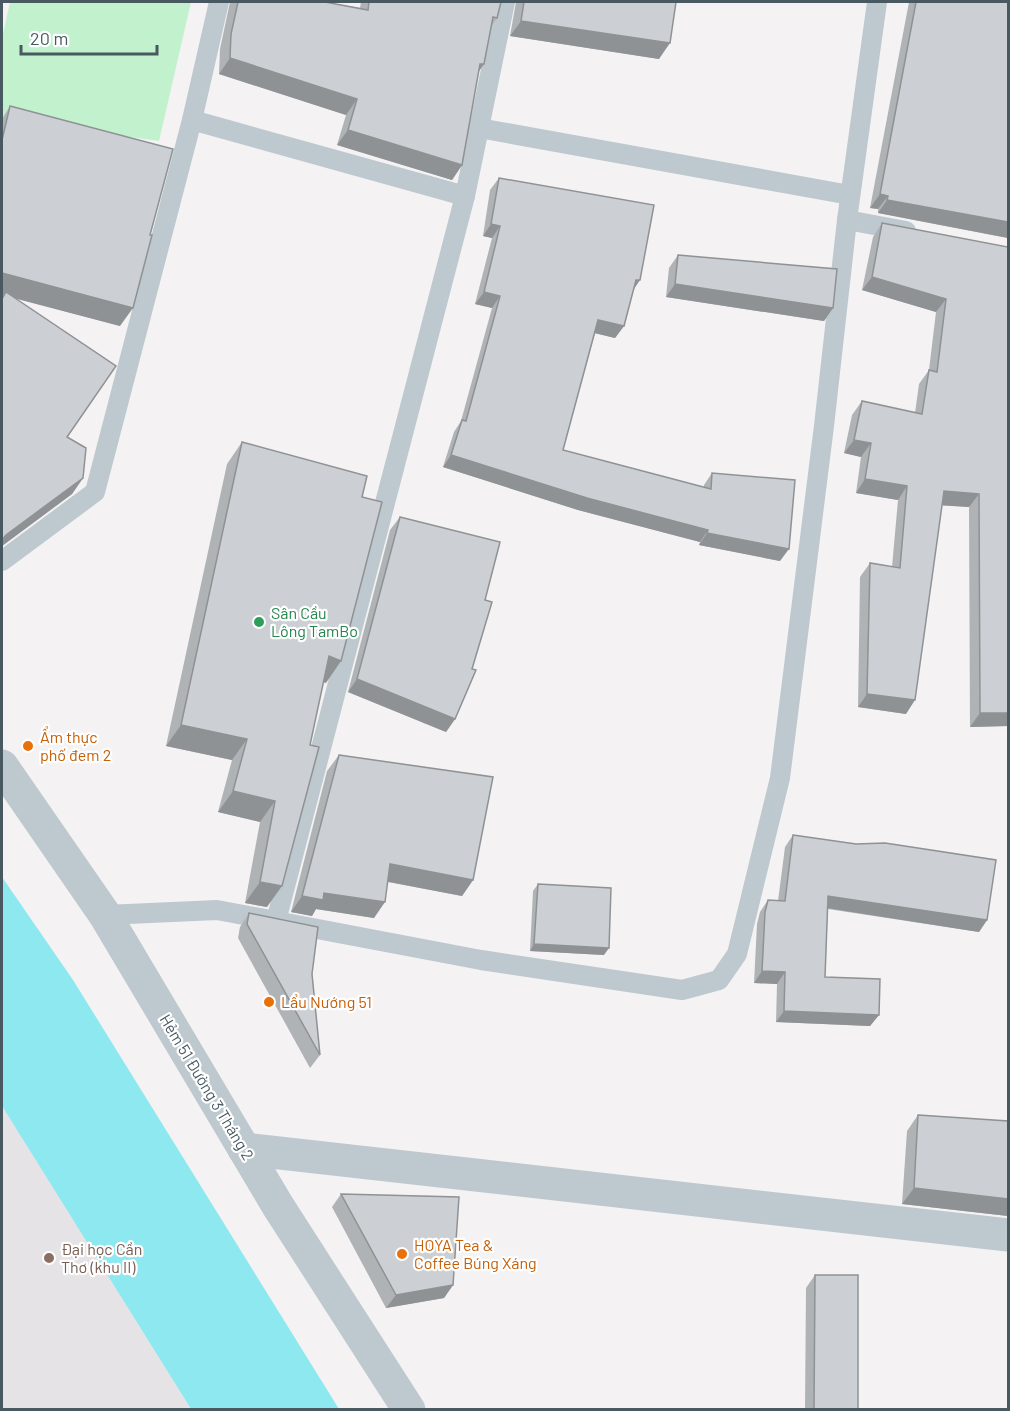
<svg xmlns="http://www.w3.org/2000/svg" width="1010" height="1411" font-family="Barlow,sans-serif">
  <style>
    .education { fill: #e5e3e5 }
    .green { fill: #c1f1cd }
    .water { fill: #8ee8ef }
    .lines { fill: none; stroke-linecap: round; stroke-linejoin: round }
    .service { stroke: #bdc9cf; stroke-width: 20 }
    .minor { stroke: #bdc9cf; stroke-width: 33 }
    .wall { fill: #afb3b6 }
    .shaded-wall { fill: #8f9294 }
    .building { fill: #ccd0d4; stroke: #8f9294; stroke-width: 1.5 }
    .leisure-dot { fill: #2e9e5b; stroke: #fff; stroke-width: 2 }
    .food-dot { fill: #e8710a; stroke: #fff; stroke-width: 2 }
    .education-dot { fill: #8d6e63; stroke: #fff; stroke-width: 2 }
    .labels { text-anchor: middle; stroke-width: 4.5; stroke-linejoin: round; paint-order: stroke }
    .leisure-label { font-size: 16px; fill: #27864d; stroke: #fff; text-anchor: start }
    .food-label { font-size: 16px; fill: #c56008; stroke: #fff; text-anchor: start }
    .street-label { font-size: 16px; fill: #495961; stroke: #fff }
    .education-label { font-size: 16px; fill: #785e54; stroke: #fff; text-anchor: start }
  </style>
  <rect width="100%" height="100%" fill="#f4f2f3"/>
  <!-- education -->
  <polygon class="education" points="2,1106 191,1409 2,1409"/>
  <!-- green -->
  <polygon class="green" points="10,2 191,2 159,141 2,119 2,39"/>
  <!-- water -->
  <polygon class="water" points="2,877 73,980 339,1409 191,1409 2,1106"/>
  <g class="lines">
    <!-- service -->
    <g class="service">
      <polyline points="192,120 465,196"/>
      <polyline points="479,128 850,195"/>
      <polyline points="847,220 906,231"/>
      <polyline points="2,561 95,492 192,120 219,2"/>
      <polyline points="105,915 217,910 481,960 682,990 719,980 737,954 780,778 824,426 847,220 877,2"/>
      <polyline points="276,921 465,196 505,2"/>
    </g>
    <!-- minor -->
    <g class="minor">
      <polyline points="2,766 105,915 278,1206 409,1410"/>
      <polyline points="244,1149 1008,1235"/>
    </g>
  </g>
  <!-- wall -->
  <g class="wall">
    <polygon points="230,2 325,2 360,8 361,2 501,2 497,18 492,25 478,73 462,165 452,180 337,145 346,115 219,74 220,49"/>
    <polygon points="516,2 676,2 659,59 510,36"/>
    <polygon points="909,2 1008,2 1008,238 878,213 878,209 870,208"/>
    <polygon points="10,106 120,326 15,298 83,478 72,494 2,546 2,549 2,299 4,295 2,295 2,119"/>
    <polygon points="499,178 633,291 624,326 615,338 595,333 563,450 704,488 704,485 712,473 780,561 699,545 700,542 578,510 443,467 454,432 461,421 492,308 475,304 492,238 483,236 490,190"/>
    <polygon points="882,223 1008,247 1008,726 970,727 969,507 942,505 906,714 858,707 860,577 870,563 892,567 898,500 856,493 861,457 844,453 852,415 862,401 915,413 919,384 929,370 936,312 862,290 873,237"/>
    <polygon points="678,255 833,308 824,321 666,297 669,268"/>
    <polygon points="242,442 326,683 323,682 267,907 245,903 260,822 218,812 232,760 166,746 227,464"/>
    <polygon points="400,517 455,719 446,732 348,692 390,530"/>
    <polygon points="339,755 473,880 462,896 388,882 374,918 316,909 312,916 291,912 327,771"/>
    <polygon points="793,835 987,920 979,932 828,909 825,977 879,1015 870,1026 776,1022 777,984 754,983 757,924 760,912 768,900 778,901 785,847"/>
    <polygon points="538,884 604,955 530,951 533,891"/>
    <polygon points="249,913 312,974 320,1055 310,1068 238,938 240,927"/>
    <polygon points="918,1115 1008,1121 1008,1216 902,1204 907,1131"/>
    <polygon points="341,1194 453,1285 444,1298 386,1308 332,1207"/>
    <polygon points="815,1275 858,1410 805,1410 806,1288"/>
  </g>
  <!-- shaded-wall -->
  <g class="shaded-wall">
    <polygon points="521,21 670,43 659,59 510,36"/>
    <polygon points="230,58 357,99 346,115 219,74"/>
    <polygon points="480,64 484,64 473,80"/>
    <polygon points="348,130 462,165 452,180 337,145"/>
    <polygon points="880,194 888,196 878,209 870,208"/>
    <polygon points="887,200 1008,222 1008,238 878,213"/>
    <polygon points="491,224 500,226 492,238 483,236"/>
    <polygon points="2,273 133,308 120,326 2,295"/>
    <polygon points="872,277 946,299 936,312 862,290"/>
    <polygon points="636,280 640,280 632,292"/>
    <polygon points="675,284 833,308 824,321 666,297"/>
    <polygon points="484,292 500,296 492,308 475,304"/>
    <polygon points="598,320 624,326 615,338 590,332"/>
    <polygon points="854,440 871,443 861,457 844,453"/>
    <polygon points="451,455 708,530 700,542 578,510 443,467"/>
    <polygon points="83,478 72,494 2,546 2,542 6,535"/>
    <polygon points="865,479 907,486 898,500 856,493"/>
    <polygon points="944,491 979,494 969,507 935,505"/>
    <polygon points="707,533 789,549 780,561 699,545"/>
    <polygon points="329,656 341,661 326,683 314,678"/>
    <polygon points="357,679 455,719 446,732 348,692"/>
    <polygon points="867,694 915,700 906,714 858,707"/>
    <polygon points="980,713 1008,713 1008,726 970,727"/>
    <polygon points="181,725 247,739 232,760 166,746"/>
    <polygon points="233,791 275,801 260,822 218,812"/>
    <polygon points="390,864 473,880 462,896 379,880"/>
    <polygon points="260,882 282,886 267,907 245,903"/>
    <polygon points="324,893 385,902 374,918 316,909 312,916 291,912 302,896"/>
    <polygon points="828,896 987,920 979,932 820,907"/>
    <polygon points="534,944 609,948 604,955 530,951"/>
    <polygon points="762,971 785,972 777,984 754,983"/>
    <polygon points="784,1011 879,1015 870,1026 776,1022"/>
    <polygon points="914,1188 1008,1199 1008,1216 902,1204"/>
    <polygon points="453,1285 444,1298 386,1308 396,1295"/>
  </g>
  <!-- building -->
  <g class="building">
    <polygon points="238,2 325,2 368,10 369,2 501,2 497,18 493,17 484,64 480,64 462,165 348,130 357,99 230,58 231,34"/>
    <polygon points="524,2 676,2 670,43 521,21"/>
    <polygon points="916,2 1008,2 1008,222 887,200 888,196 880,194"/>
    <polygon points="10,106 173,149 150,235 152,235 133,308 2,273 2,140"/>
    <polygon points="499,178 654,205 640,280 636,280 624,326 598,320 563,450 711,489 712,473 795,480 789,549 707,533 708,530 587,498 451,455 462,420 466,421 500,296 484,292 500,226 491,224"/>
    <polygon points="882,223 1008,247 1008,713 980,713 979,494 944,491 915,700 867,694 870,563 900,568 907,486 865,479 871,443 854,440 862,401 922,414 929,370 937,372 946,299 872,277"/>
    <polygon points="678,255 837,269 833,308 675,284"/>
    <polygon points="6,292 116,366 67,437 86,448 83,478 6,535 2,540 2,549 2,299"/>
    <polygon points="242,442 367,476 362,497 382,502 341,661 329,656 310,745 319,747 282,886 260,882 275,801 233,791 247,739 181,725"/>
    <polygon points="400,517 500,542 485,600 492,602 472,669 476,670 455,719 357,679"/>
    <polygon points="339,755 493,777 473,880 390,864 385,902 324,893 323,900 302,896"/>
    <polygon points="793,835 856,844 885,843 996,860 987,920 828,896 825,977 880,979 879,1015 784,1011 785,972 762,971 765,912 768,900 785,901"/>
    <polygon points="538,884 611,888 609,948 534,944"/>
    <polygon points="249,913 318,927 312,974 320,1055 247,924"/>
    <polygon points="918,1115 1008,1121 1008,1199 914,1188"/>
    <polygon points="341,1194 459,1197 453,1285 396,1295"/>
    <polygon points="815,1275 858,1275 858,1410 814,1410"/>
  </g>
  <!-- markers -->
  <circle class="leisure-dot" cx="259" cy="622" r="6"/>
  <g class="food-dot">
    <circle cx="28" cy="746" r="6"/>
    <circle cx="269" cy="1002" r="6"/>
    <circle cx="402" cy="1254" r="6"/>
  </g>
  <circle class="education-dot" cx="49" cy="1258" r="6"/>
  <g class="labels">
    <!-- leisure labels -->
    <g class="leisure-label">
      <text x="271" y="619">Sân Cầu<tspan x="271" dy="18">Lông TamBo</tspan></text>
    </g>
    <!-- food labels -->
    <g class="food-label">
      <text x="40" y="743">Ẩm thực<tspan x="40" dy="18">phố đem 2</tspan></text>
      <text x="281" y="1008">Lẩu Nướng 51</text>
      <text x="414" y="1251">HOYA Tea &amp;<tspan x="414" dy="18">Coffee Búng Xáng</tspan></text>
    </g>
    <!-- street labels -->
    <g class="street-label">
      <text transform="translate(207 1087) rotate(59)" y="6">Hẻm 51 Đường 3 Tháng 2</text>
    </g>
    <!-- education labels -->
    <g class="education-label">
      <text x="61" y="1255">Đại học Cần<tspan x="61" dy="18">Thơ (khu II)</tspan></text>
    </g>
  </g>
  <!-- border -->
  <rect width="1010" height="1411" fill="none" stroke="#495961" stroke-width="6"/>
  <!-- scale -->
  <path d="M21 45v9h136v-9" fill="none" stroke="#495961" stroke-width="3"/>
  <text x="30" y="45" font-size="18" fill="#495961" stroke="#ffffff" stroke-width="4.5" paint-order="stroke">20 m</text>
</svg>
